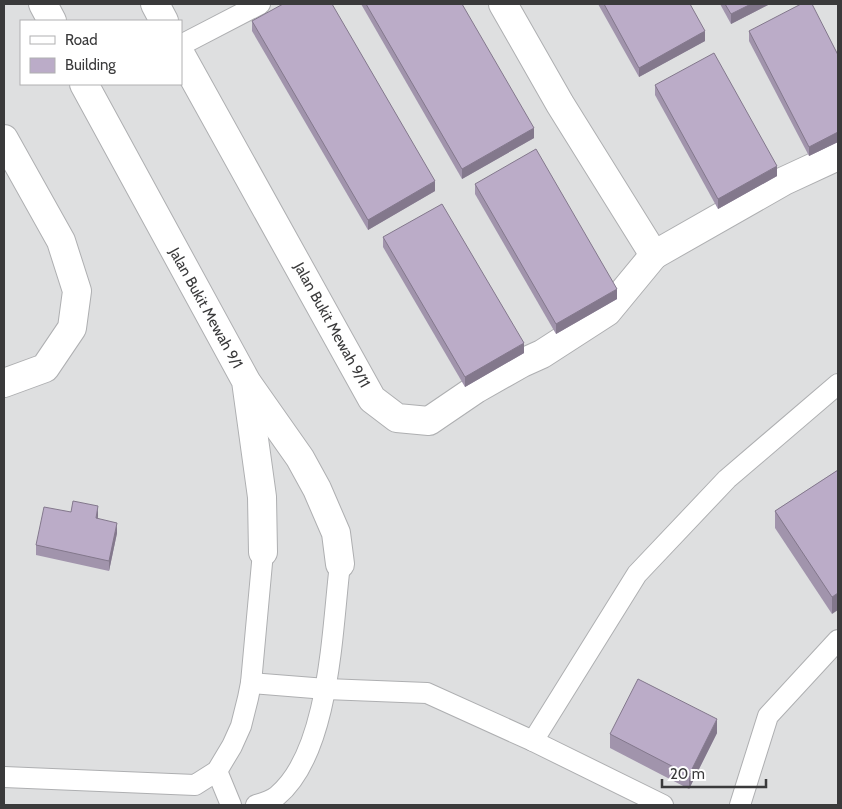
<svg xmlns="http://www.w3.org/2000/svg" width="842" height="809" font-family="Cabin,sans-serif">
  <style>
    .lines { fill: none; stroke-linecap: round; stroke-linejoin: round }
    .lane-casing { stroke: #aeafb1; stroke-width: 22 }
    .street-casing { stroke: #aeafb1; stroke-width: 30 }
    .lane { stroke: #fff; stroke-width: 20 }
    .street { stroke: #fff; stroke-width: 28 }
    .wall { fill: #a194ac }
    .shaded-wall { fill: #83788c }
    .building { fill: #bbacc8; stroke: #83788c }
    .labels { text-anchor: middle; stroke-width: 4; stroke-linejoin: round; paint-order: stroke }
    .street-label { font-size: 15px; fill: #3a3a3b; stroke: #fff }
  </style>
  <rect width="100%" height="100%" fill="#dedfe0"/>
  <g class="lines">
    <defs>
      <g id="lane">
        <polyline points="181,45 260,4"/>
        <polyline points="251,683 326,689 427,693 533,741 663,805"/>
        <polyline points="533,741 637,574 727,479 838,384"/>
        <polyline points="217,771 231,805"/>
        <polyline points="4,777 195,785 217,771 232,746 241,726 248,698 251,683 263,552"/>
        <path d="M256,805C263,803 272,800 277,796C330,752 332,629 340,564"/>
        <polyline points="740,805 768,716 838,640"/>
      </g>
      <g id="street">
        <polyline points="43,4 52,21"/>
        <polyline points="155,4 164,21"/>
        <polyline points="503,4 560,104 654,255 784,181 838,156"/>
        <polyline points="181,55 372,399 397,418 429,421 476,389 522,363 542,354 607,312 654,255"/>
        <polyline points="84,84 246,381 262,497 263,552"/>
        <polyline points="4,139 61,241 77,291 72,328 45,368 4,383"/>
        <polyline points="248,384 300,458 317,489 336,533 340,564"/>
      </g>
    </defs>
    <!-- lane casing -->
    <use href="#lane" class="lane-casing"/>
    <!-- street casing -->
    <use href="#street" class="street-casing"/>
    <!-- lane -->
    <use href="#lane" class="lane"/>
    <!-- street -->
    <use href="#street" class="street"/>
  </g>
  <!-- wall -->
  <g class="wall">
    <polygon points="361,4 462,4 534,138 462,179"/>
    <polygon points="598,4 690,4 705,41 639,77"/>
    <polygon points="720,4 770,4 731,24"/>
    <polygon points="252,21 435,191 368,230 252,31"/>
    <polygon points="749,31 838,55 838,142 809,156 749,41"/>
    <polygon points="655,85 777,176 718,209 655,95"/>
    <polygon points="475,184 617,299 556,334 475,194"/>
    <polygon points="383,237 524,353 465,387 383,247"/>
    <polygon points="838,470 832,614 775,528 775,511"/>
    <polygon points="71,512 98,516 98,518 117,533 109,571 36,555 36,545"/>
    <polygon points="717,733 689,789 610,748 610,734"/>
  </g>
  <!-- shaded-wall -->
  <g class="shaded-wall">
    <polygon points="751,4 770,4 731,24 731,14"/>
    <polygon points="705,31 705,41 639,77 639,68"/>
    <polygon points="534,128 534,138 462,179 462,169"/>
    <polygon points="838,132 838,142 809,156 809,147"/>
    <polygon points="777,166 777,176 718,209 718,199"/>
    <polygon points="435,181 435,191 368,230 368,220"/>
    <polygon points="617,289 617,299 556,334 556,324"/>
    <polygon points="524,343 524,353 465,387 465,377"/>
    <polygon points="98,506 98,516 96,528 96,518"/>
    <polygon points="117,523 117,533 109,571 109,561"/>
    <polygon points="838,593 838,610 832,614 832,597"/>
    <polygon points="717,719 717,733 689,789 689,775"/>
  </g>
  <!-- building -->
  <g class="building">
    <polygon points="283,4 332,4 435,181 368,220 252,21"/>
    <polygon points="366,4 462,4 534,128 462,169"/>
    <polygon points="604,4 690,4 705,31 639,68"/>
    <polygon points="725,4 751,4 731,14"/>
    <polygon points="801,4 812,4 838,55 838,132 809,147 749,31"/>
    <polygon points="714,53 777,166 718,199 655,85"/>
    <polygon points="536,149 617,289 556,324 475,184"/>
    <polygon points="442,204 524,343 465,377 383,237"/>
    <polygon points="838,470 838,593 832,597 775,511"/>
    <polygon points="73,501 98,506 96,518 117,523 109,561 36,545 44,507 71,512"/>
    <polygon points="638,679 717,719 689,775 610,734"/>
  </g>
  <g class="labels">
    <!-- street labels -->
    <g class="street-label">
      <text transform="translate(206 308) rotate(61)" y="5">Jalan Bukit Mewah 9/1</text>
      <text transform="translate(332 325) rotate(61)" y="5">Jalan Bukit Mewah 9/11</text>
    </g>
  </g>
  <!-- border -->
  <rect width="842" height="809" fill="none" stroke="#3a3a3b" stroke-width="10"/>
  <!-- legend -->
  <rect x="20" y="20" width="162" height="65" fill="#ffffff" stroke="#b0b0b1"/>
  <rect x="30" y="36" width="25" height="8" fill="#ffffff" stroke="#b0b0b1"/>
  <text x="65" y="45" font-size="15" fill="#3a3a3b">Road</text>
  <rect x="30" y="58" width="25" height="15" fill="#bbacc8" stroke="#b0b0b1"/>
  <text x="65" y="70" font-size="15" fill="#3a3a3b">Building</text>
  <!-- scale -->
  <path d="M662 779v8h104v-8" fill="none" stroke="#3a3a3b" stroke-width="2.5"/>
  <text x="670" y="779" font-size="15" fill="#3a3a3b" stroke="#ffffff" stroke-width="4" paint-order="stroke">20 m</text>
</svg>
